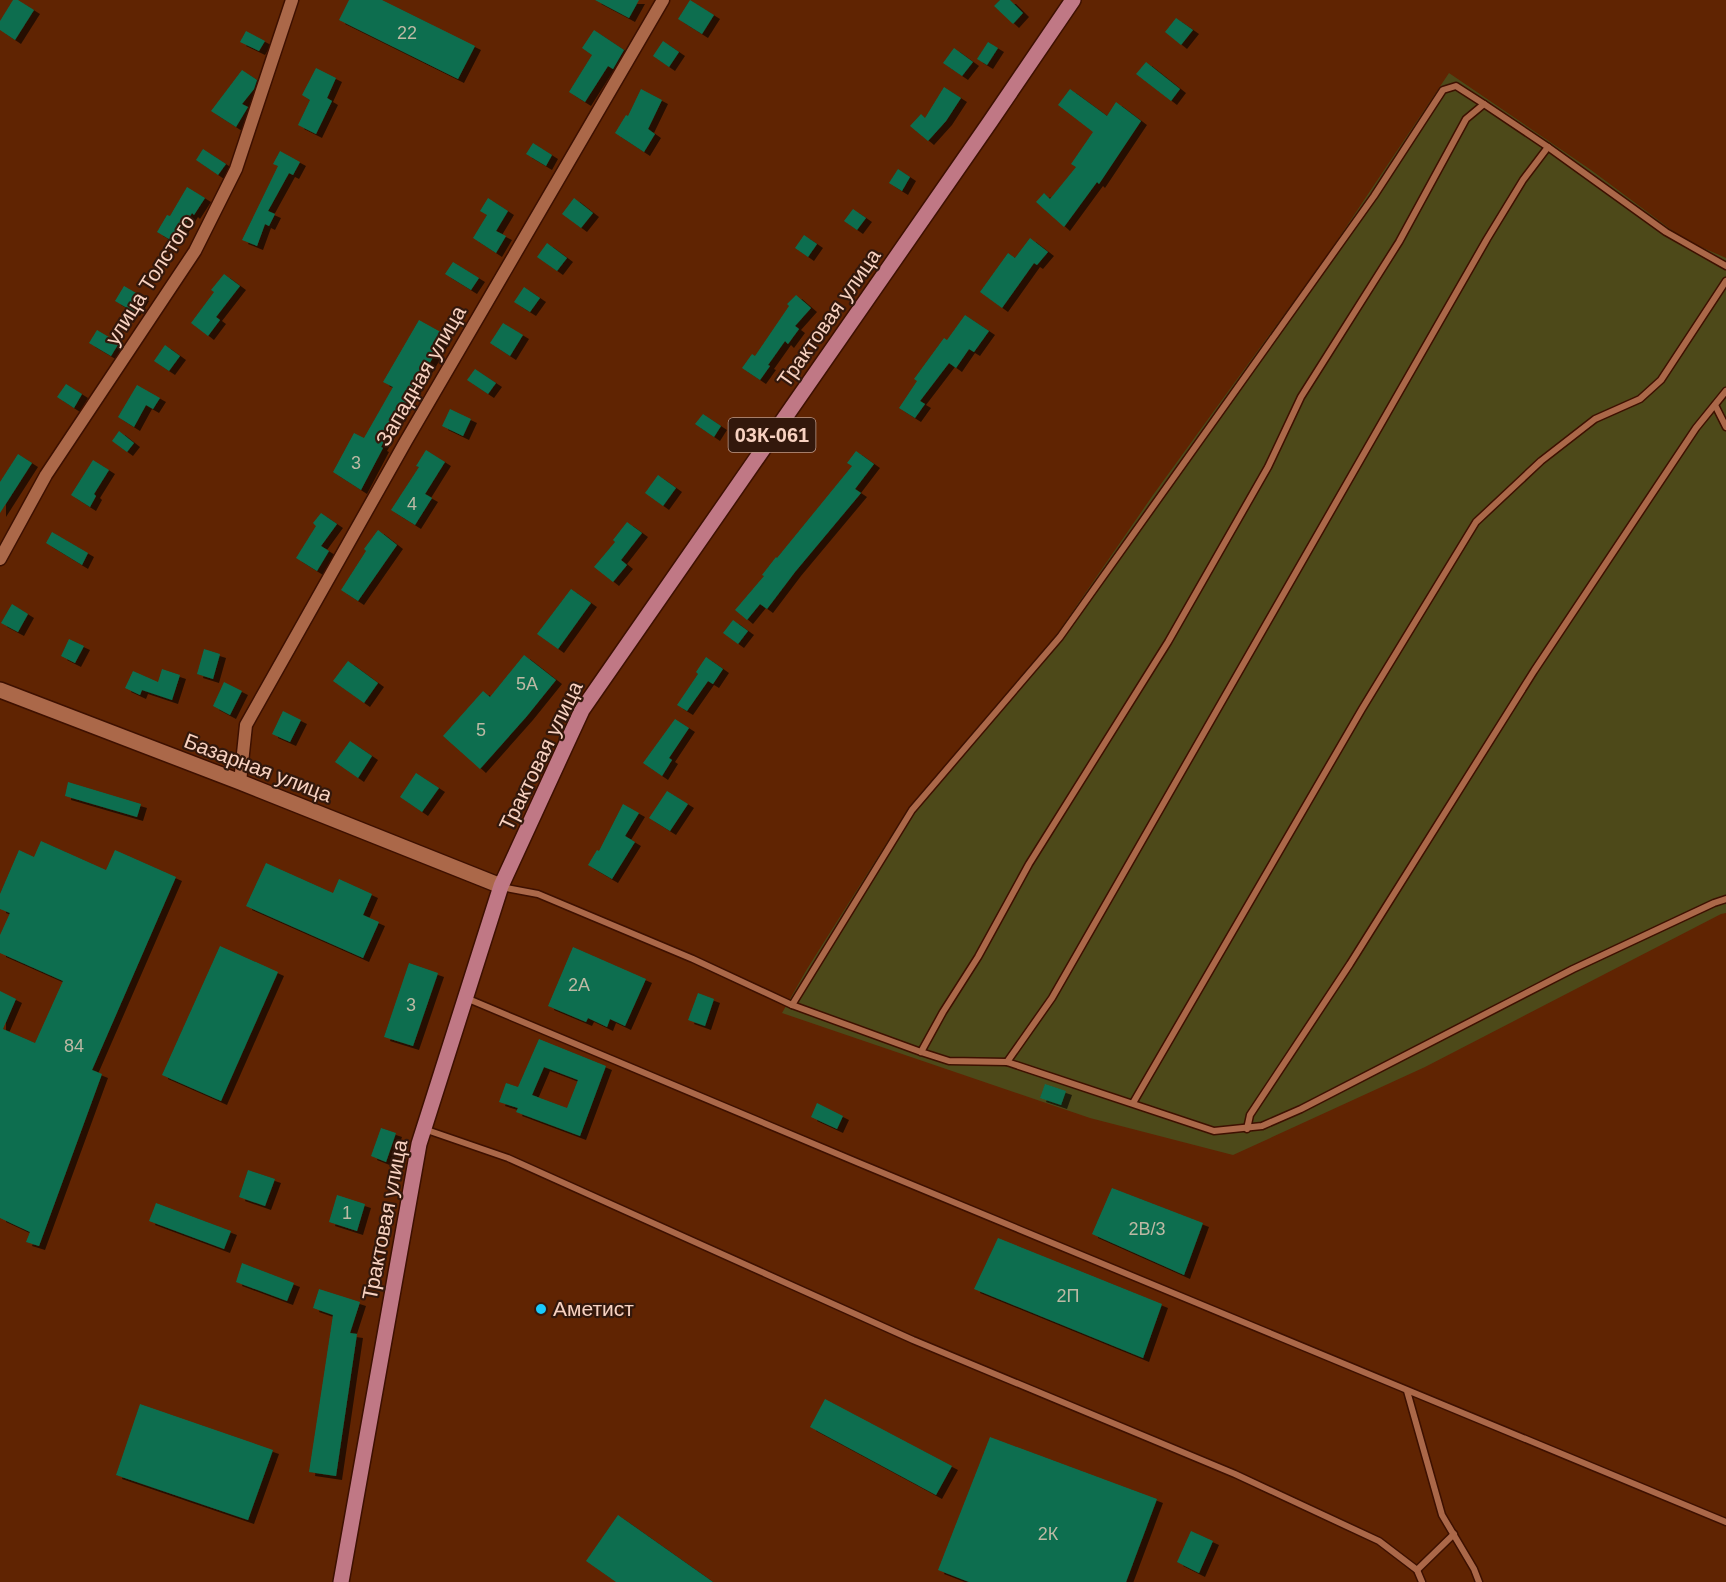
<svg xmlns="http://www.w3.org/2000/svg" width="1726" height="1582" font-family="Helvetica,sans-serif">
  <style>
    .green { fill: #4d4919 }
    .building { fill: #0d6e4f; fill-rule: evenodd; filter: url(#shadow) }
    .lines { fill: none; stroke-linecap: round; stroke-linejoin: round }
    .lane-casing { stroke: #3d1000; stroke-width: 9 }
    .street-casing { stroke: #3d1000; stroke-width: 15 }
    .secondary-casing { stroke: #3d1000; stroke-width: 18 }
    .primary-casing { stroke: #3d1000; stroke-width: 18 }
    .lane { stroke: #ab6849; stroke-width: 6 }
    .street { stroke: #ab6849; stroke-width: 12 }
    .secondary { stroke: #ab6849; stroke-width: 15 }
    .primary { stroke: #c07885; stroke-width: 15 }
    .poi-dot { fill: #1acafc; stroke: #33180c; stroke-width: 2 }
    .labels { text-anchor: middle; stroke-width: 4.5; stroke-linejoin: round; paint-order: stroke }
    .number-label { font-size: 18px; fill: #bdb9a4 }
    .shield { fill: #33180c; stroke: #bd9a8b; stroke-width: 1.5 }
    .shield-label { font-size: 20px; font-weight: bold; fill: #f8d2c1 }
    .street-label { font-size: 21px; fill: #f8d2c1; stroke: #33180c }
    .poi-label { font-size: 21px; fill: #f8d2c1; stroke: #33180c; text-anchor: start }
  </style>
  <defs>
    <filter id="shadow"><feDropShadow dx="6" dy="4" stdDeviation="0" flood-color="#0009"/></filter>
  </defs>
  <rect width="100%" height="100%" fill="#602402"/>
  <!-- green -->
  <polygon class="green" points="1449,73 1591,170 1685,240 1726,258 1726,913 1721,914 1425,1067 1233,1155 1090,1118 782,1013 807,969 908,809 1057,634 1153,495 1328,254"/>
  <!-- building -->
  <g class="building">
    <polygon points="13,0 18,0 34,10 15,40 0,30 0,21"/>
    <polygon points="349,0 382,0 475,46 458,79 339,20"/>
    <polygon points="595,0 639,0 629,18"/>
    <polygon points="690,0 714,15 702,34 678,19"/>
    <polygon points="1000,0 1010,0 1023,13 1013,24 994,6"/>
    <polygon points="1176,18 1193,30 1181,45 1165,32"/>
    <polygon points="594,30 624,50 613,69 608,66 585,102 569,92 592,55 582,48"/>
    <polygon points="246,31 265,41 259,51 240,42"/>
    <polygon points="663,41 679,52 669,67 653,56"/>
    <polygon points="988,42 998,48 987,65 977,59"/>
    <polygon points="954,48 973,62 962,76 943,63"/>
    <polygon points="1146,62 1180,89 1171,101 1136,74"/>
    <polygon points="316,68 336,78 327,98 332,101 316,134 298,125 310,100 302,95"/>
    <polygon points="242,70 257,80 254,89 242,104 248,107 236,127 211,111"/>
    <polygon points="944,87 961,98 946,121 928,141 910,126 921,114 925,118"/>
    <polygon points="641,89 662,100 648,129 655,134 644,152 615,133 626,115 628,116"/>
    <polygon points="1070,89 1107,116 1116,102 1141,121 1099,184 1097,182 1064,227 1036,202 1044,193 1050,199 1076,167 1071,164 1093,132 1058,105"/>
    <polygon points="533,143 552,155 546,166 526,154"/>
    <polygon points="203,149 226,164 218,175 196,160"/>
    <polygon points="280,151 300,162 293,175 289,173 268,211 275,214 269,226 265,224 257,246 242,240 278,166 273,164"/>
    <polygon points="898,169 910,177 902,191 889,183"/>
    <polygon points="187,187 205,198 194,215 192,213 174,242 157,232 167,215 170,216"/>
    <polygon points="488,198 508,211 496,231 506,236 496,253 473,238 487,215 480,211"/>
    <polygon points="574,198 593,213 581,228 562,214"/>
    <polygon points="853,209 866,218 857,230 844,221"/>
    <polygon points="804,235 817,244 808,257 795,248"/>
    <polygon points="1030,238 1048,252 1037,265 1034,263 1002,308 980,292 1008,253 1015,258"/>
    <polygon points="547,243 567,258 557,271 537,257"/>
    <polygon points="453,262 479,278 471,290 445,274"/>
    <polygon points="224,274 240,286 216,317 220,320 208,336 191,323 214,292 211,290"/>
    <polygon points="124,286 143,297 134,312 115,301"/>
    <polygon points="524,287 540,298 530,312 514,302"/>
    <polygon points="796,295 811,308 795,326 799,329 788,344 785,341 768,365 770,366 760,380 742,368 752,354 755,356 789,306 787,304"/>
    <polygon points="965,315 989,331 974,352 969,349 956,368 949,363 920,401 925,404 915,418 899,408 917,381 914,379 944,338 947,340"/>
    <polygon points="419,320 446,335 381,447 383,448 361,490 333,472 354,433 364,438 393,387 383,382"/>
    <polygon points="503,323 523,335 510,356 490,343"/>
    <polygon points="97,330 119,343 111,356 89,343"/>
    <polygon points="165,345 180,356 169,371 154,361"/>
    <polygon points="475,369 496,383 488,394 467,380"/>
    <polygon points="66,384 82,394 74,408 57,397"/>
    <polygon points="137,385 160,398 153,409 146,405 134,427 118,417"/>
    <polygon points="450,409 471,419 463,436 442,426"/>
    <polygon points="703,414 721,426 714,437 695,424"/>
    <polygon points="119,431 134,443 127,452 112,441"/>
    <polygon points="426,450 445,462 425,494 432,498 415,525 391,510 419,467 416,466"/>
    <polygon points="856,451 874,464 855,489 861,493 795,572 767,609 760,604 747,620 735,610 764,576 762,575 776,557 777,558 852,466 847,463"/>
    <polygon points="18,454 32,463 0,513 0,482"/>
    <polygon points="93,460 109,470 94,494 96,496 90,507 71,495"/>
    <polygon points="658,475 676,488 663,506 645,493"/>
    <polygon points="321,513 337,524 321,546 329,551 317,571 296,558 316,526 313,523"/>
    <polygon points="627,522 642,533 621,560 627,565 613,582 594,567 615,542 613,540"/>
    <polygon points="378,530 397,545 358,601 341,590 366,551 364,549"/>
    <polygon points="52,532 88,553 82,565 46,543"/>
    <polygon points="571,589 591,603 558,649 537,634"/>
    <polygon points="12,604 28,614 18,632 1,623"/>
    <polygon points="733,620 748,631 738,644 723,633"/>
    <polygon points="69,639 84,646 75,663 61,656"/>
    <polygon points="204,649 220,654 213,679 197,674"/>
    <polygon points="524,655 556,680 527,716 480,769 443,736 483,691 490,697"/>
    <polygon points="706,657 723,669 713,684 708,681 687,711 677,705 698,674 696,672"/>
    <polygon points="348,661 378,683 364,703 333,681"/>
    <polygon points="162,669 180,675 172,700 142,690 140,695 125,688 133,671 158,682"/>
    <polygon points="224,682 242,691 230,715 213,706"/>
    <polygon points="283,711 301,720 290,742 272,734"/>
    <polygon points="675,719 689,728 669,758 672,760 662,776 643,763"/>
    <polygon points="350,741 372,756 358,778 335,762"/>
    <polygon points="416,773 439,788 422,812 400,797"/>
    <polygon points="68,782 141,804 137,817 65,796"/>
    <polygon points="667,791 688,804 670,831 649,818"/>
    <polygon points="623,804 639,813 625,836 635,842 612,879 588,865 597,850 599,851"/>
    <polygon points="41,841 106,870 115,850 176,877 92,1070 102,1074 39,1246 26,1242 30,1232 0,1218 0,991 16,999 3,1029 35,1043 63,981 0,953 0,935 10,913 0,909 0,894 19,850 34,857"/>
    <polygon points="266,863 333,893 339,879 372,894 363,915 379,922 363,958 246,906"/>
    <polygon points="220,946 278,972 221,1101 162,1075"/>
    <polygon points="573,947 646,979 625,1026 610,1019 607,1027 588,1018 586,1022 548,1006"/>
    <polygon points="409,963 438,973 413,1046 384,1037"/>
    <polygon points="698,993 714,999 705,1026 688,1020"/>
    <path d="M539,1039L606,1066L580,1136L516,1112L518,1108L499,1102L506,1083L518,1087ZM544,1067L578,1080L567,1108L532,1095Z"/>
    <polygon points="1045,1084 1066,1091 1061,1105 1040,1098"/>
    <polygon points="817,1103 843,1116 837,1129 811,1117"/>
    <polygon points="381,1128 396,1133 386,1162 371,1156"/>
    <polygon points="248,1170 275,1179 265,1206 239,1197"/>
    <polygon points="1112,1188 1203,1223 1184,1275 1092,1234"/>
    <polygon points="337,1195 365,1204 357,1231 329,1222"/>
    <polygon points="156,1203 231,1231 224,1249 149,1221"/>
    <polygon points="998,1238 1162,1304 1143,1358 974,1289"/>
    <polygon points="242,1263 294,1283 287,1301 236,1282"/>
    <polygon points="319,1289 360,1302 350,1333 357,1334 336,1476 309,1472 333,1315 313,1308"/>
    <polygon points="825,1399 952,1466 936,1495 810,1427"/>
    <polygon points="140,1404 273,1450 248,1520 116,1475"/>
    <polygon points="990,1437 1157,1499 1126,1582 969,1582 938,1570"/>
    <polygon points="618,1515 713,1582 616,1582 586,1561"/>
    <polygon points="1191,1531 1213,1541 1199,1573 1177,1562"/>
  </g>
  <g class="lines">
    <defs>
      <g id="lane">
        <polyline points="1715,405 1726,427"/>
        <polyline points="501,887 538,894 693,959 792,1005 921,1052 949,1061 1007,1062 1214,1131 1262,1126 1301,1109 1573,969 1714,903 1726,899"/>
        <polyline points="466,998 859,1163 1726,1522"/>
        <polyline points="792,1005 912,810 1060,637 1374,196 1443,90 1456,86 1484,104"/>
        <polyline points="921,1052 943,1012 978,957 1029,864 1168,642 1268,467 1301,397 1399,242 1466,119 1484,104 1548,147 1666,232 1726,266"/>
        <polyline points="1007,1062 1052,998 1487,239 1523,180 1548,147"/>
        <polyline points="1133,1103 1362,709 1476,522 1541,461 1595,419 1640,399 1661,380 1726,281"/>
        <polyline points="424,1129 508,1158 913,1340 1235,1474 1379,1541 1417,1570 1422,1582"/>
        <polyline points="1247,1129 1250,1115 1350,964 1534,671 1696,428 1726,391"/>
        <polyline points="1407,1391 1442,1515 1474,1569 1479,1582"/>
        <polyline points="1417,1570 1454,1534"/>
      </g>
      <g id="street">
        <polyline points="0,559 46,475 195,251 236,169 292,0"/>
        <polyline points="240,782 246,725 406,441 663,0"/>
      </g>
      <polyline id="secondary" points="0,690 240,782 501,886"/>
      <polyline id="primary" points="341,1582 419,1144 501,886 582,710 990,122 1073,0"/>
    </defs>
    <!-- lane casing -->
    <use href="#lane" class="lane-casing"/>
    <!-- street casing -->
    <use href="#street" class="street-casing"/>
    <!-- secondary casing -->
    <use href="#secondary" class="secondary-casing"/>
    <!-- primary casing -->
    <use href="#primary" class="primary-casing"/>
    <!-- lane -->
    <use href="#lane" class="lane"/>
    <!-- street -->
    <use href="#street" class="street"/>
    <!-- secondary -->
    <use href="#secondary" class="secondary"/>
    <!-- primary -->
    <use href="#primary" class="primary"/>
  </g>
  <!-- markers -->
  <circle class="poi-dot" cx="541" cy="1309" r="6"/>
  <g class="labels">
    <!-- number labels -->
    <g class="number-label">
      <text x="407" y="39">22</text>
      <text x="356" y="469">3</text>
      <text x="412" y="510">4</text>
      <text x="527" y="690">5А</text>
      <text x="481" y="736">5</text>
      <text x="579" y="991">2А</text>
      <text x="411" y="1011">3</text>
      <text x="74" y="1052">84</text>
      <text x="347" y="1219">1</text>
      <text x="1147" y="1235">2В/3</text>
      <text x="1068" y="1302">2П</text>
      <text x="1048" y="1540">2К</text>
    </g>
    <!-- shield labels -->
    <rect class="shield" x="728.5" y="418" width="87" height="34" rx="4.5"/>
    <g class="shield-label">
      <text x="772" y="442">03К-061</text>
    </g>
    <!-- street labels -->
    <g class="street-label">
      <text transform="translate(150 280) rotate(-58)" y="7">улица Толстого</text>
      <text transform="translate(829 318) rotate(-55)" y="7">Трактовая улица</text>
      <text transform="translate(421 376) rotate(-60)" y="7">Западная улица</text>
      <text transform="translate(541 756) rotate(-64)" y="7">Трактовая улица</text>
      <text transform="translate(258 768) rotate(21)" y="7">Базарная улица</text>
      <text transform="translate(385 1220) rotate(-79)" y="7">Трактовая улица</text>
    </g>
    <!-- poi labels -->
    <g class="poi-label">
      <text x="553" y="1316">Аметист</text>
    </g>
  </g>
</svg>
